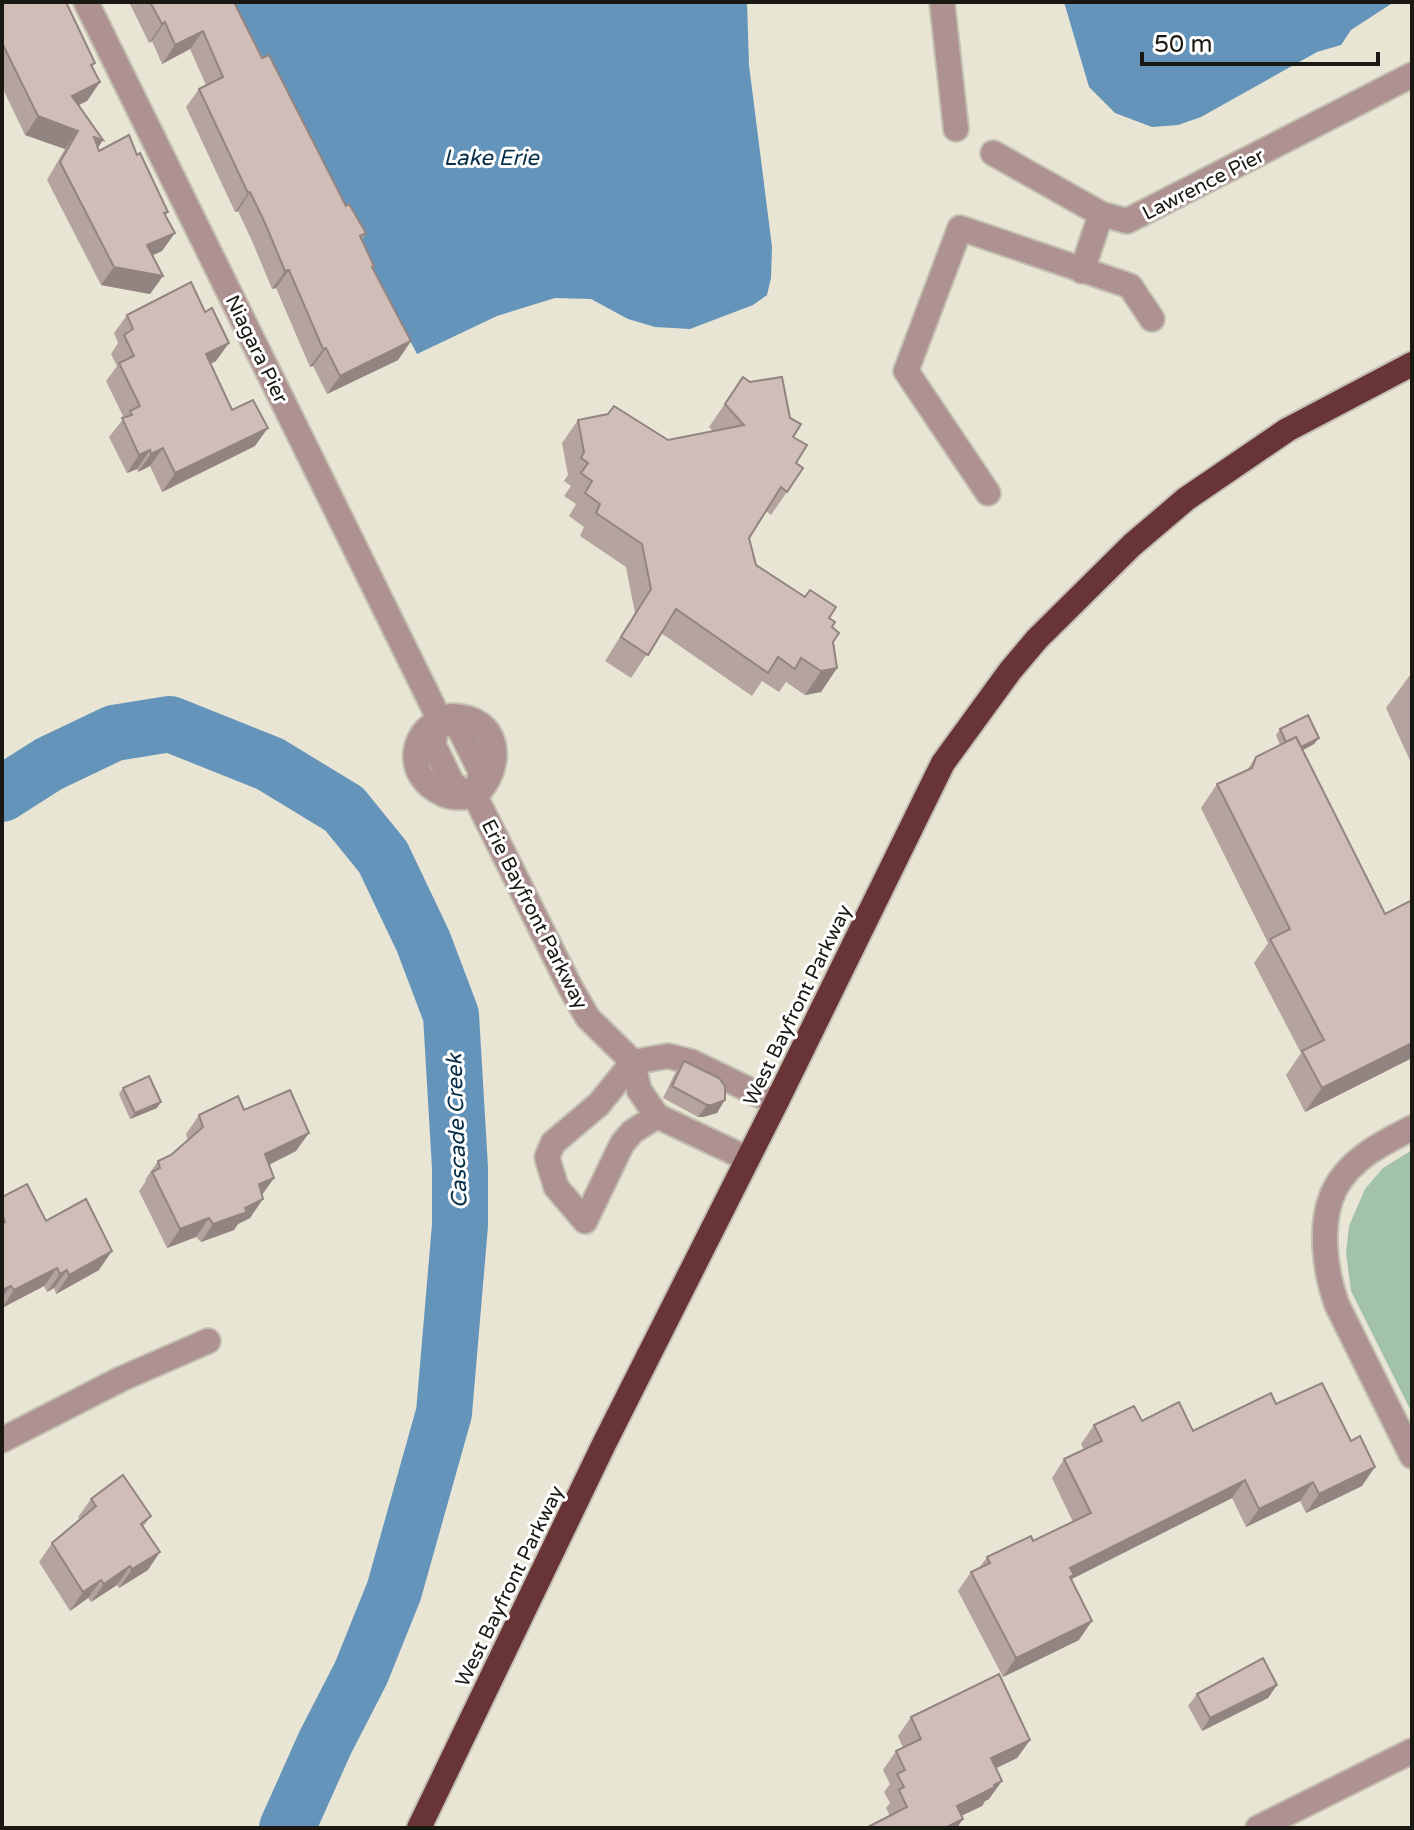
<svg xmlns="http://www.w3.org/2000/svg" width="1414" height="1830" font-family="'Varela Round',sans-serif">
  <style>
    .green { fill: #a2c2a9 }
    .water { fill: #6494ba }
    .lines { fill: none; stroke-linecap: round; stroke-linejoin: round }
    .river { stroke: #6494ba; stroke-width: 56 }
    .minor-casing { stroke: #c4c0b1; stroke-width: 28 }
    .highway-casing { stroke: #c4c0b1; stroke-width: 28 }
    .minor { stroke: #ae9191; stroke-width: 24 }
    .highway { stroke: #693436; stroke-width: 24 }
    .wall { fill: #b4a39e }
    .shaded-wall { fill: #928481 }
    .building { fill: #d1bdb8; stroke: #928481; stroke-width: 2 }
    .labels { text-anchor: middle; stroke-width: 6; stroke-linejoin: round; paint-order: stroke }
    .street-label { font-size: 20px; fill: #191812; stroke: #fff }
    .water-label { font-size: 22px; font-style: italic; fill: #072f49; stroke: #fff }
  </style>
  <rect width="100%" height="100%" fill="#e9e5d4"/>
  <!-- green -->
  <polygon class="green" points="1412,1150 1412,1413 1351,1291 1346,1253 1349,1226 1365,1189 1383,1168"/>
  <!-- water -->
  <g class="water">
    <polygon points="234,2 747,2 749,65 772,247 771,278 767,295 753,305 690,329 655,327 628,319 591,299 555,298 497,316 417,354"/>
    <polygon points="1064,2 1394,2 1351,30 1341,45 1317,52 1201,117 1178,125 1152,127 1115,113 1089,87"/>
  </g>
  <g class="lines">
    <!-- river -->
    <polyline class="river" points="2,794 49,764 114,733 170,724 270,764 344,809 383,857 423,941 451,1015 460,1168 460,1225 444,1413 394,1591 361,1673 325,1743 287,1828"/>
    <defs>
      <g id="minor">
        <polyline points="86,2 428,696 439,719 433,744 452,783 464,792 475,796 570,987 588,1018 633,1062 639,1090 657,1116 748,1159"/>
        <polyline points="942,2 956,129"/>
        <polyline points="993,153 1101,214 1127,221 1412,75"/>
        <polyline points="1082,271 1101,214"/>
        <polyline points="988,493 906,371 960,228 1130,286 1152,319"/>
        <path d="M451,716C501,716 506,766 475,796C464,797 453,799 443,794C402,776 409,726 451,716Z"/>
        <polyline points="439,719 452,723 460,730 481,772 476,793"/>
        <polyline points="633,1062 599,1104 553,1143 547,1157 556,1187 585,1221 622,1144 632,1132 657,1116"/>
        <polyline points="633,1062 668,1056 692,1062 776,1103"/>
        <path d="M1412,1128C1384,1142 1350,1159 1335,1189C1318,1222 1325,1272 1337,1305L1412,1456"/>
        <polyline points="2,1440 121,1379 208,1341"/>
        <polyline points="1258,1828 1412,1751"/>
      </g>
      <polyline id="highway" points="419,1828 604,1444 776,1103 943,763 1010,671 1037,639 1132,545 1186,499 1287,430 1412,364"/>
    </defs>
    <!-- minor casing -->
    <use href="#minor" class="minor-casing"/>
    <!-- highway casing -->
    <use href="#highway" class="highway-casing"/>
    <!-- minor -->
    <use href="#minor" class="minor"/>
    <!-- highway -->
    <use href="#highway" class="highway"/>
  </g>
  <!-- wall -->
  <g class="wall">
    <polygon points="2,2 95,63 92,67 100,82 87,101 79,105 103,140 98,148 99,151 137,155 168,212 166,215 162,251 152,255 163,276 150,294 101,285 47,180 65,149 25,135 2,87"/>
    <polygon points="129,2 234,2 262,58 346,206 366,233 362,240 374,266 373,268 411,341 398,360 327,394 313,366 310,367 276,288 272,289 252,241 238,211 235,212 186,107 199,89 206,85 190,49 162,64 152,41 149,43"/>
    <polygon points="127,315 216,361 210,364 232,410 255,446 162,492 150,466 138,472 137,469 127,473 109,437 124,418 106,381 117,366 111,354 118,343 114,333"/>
    <polygon points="743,377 793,437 796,463 787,492 771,515 766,511 749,538 756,565 829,618 832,627 837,668 821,692 805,695 786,682 779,692 762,681 752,696 661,633 631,678 605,661 635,613 626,567 580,536 584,527 569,516 576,504 564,496 571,486 564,481 568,475 562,443 578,420 668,440 713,431 709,427"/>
    <polygon points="1412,673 1412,765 1386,708 1410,675"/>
    <polygon points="1280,729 1319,738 1314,744 1302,751 1385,914 1412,905 1412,1058 1305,1112 1286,1075 1301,1053 1254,963 1268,943 1201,808 1217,784 1247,770 1256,757 1280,745 1276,735"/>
    <polygon points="684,1061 717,1113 703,1117 698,1117 663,1098 675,1073"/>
    <polygon points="123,1088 157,1108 130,1119 119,1094"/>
    <polygon points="244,1110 296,1151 269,1165 274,1178 262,1195 250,1218 238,1224 234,1230 201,1242 196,1237 167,1248 139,1191 146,1181 145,1180 158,1161 171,1155 188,1140 186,1134 199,1115"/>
    <polygon points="2,1197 46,1221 99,1270 56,1294 54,1288 47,1292 44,1286 2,1308"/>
    <polygon points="1276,1404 1362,1486 1306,1513 1300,1501 1246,1527 1232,1498 1071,1579 1079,1640 1003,1677 958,1591 971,1572 979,1568 987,1557 1033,1541 1073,1522 1052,1478 1064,1459 1084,1450 1081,1444 1094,1425 1142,1421 1193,1431"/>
    <polygon points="91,1499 151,1516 143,1527 148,1570 119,1588 117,1585 91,1602 88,1598 70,1611 39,1562 52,1543 80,1520 78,1517"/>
    <polygon points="1277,1685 1268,1698 1202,1731 1188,1706 1197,1694"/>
    <polygon points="911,1717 1030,1740 1017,1758 996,1768 989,1799 985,1801 982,1806 961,1816 890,1816 886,1808 890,1803 884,1792 890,1784 883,1770 896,1751 903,1748 898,1736"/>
  </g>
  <!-- shaded-wall -->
  <g class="shaded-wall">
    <polygon points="165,22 152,41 149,43 162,24"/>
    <polygon points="203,31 190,49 162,64 175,45"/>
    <polygon points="100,82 87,101 59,114 72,96"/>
    <polygon points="38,116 78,131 65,149 25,135"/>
    <polygon points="94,137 103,140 90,158"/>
    <polygon points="250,192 238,211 235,212 248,193"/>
    <polygon points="175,233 162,251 134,264 147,245"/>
    <polygon points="114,267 163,276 150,294 101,285"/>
    <polygon points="289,270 276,288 272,289 285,271"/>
    <polygon points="411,341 398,360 327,394 340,376"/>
    <polygon points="229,343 216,361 193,372 206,354"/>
    <polygon points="326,348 313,366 310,367 323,349"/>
    <polygon points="268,428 255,446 162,492 175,473"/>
    <polygon points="163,448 150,466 138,472 151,454"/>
    <polygon points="150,450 137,469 127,473 139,455"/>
    <polygon points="837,668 821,692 805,695 821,671"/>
    <polygon points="1319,738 1314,744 1287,758 1292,752"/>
    <polygon points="1412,1043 1412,1058 1305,1112 1322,1088"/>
    <polygon points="725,1100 717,1113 703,1117 698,1117 707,1105"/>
    <polygon points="161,1102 157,1108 130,1119 135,1113"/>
    <polygon points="309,1133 296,1151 252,1173 265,1154"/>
    <polygon points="274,1178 261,1196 259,1184"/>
    <polygon points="263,1199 250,1218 238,1224 234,1230 201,1242 213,1224"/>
    <polygon points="209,1218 196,1237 167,1248 180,1229"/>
    <polygon points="112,1251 99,1270 56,1294 69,1275"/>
    <polygon points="57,1268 44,1286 2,1308 14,1290"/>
    <polygon points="67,1270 54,1288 47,1292 60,1274"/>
    <polygon points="11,1286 2,1298 2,1290"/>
    <polygon points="1375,1467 1362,1486 1306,1513 1319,1494"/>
    <polygon points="1245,1480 1232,1498 1070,1580 1070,1568"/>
    <polygon points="1313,1482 1300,1501 1246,1527 1259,1509"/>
    <polygon points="160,1552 148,1570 119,1588 132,1569"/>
    <polygon points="130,1566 117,1585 91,1602 104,1584"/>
    <polygon points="101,1580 88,1598 70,1611 83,1592"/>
    <polygon points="1092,1621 1079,1640 1003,1677 1016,1658"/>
    <polygon points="1277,1685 1268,1698 1202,1731 1210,1718"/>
    <polygon points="1030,1740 1017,1758 978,1777 991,1758"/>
    <polygon points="1002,1781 989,1799 985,1801 982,1806 944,1824 957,1806"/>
    <polygon points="963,1819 957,1828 945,1828"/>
  </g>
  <!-- building -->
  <g class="building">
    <polygon points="2,2 63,2 64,3 66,2 95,63 91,65 100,82 72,96 103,140 94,137 99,151 129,135 137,155 140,153 168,212 164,213 175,233 147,245 163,276 114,267 60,162 78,131 38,116 2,43"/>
    <polygon points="150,2 234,2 262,58 269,55 346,206 349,204 366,233 360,236 374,266 372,267 411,341 340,376 326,348 323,349 289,270 285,271 265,223 250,192 248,193 199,89 223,77 203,31 175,45 165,22 162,24"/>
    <polygon points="191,282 205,312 212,308 229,343 206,354 232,410 253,400 268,428 175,473 163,448 151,454 150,450 139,455 122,418 132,415 130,411 140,406 119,363 134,356 124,335 133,329 127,315"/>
    <polygon points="743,377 750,382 782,377 790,418 801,424 793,437 807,445 796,463 803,468 787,492 781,487 749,538 756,565 805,597 810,590 836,607 829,618 835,622 832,627 839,633 833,642 837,668 821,671 801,658 795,669 778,657 768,673 676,609 648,655 621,637 651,589 642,544 596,513 600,504 585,493 592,481 581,473 588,463 581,458 584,452 578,420 608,414 614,406 668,440 744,425 725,404"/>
    <polygon points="1308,715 1319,738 1301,747 1296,737 1286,742 1280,729"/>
    <polygon points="1296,737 1385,914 1410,901 1412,905 1412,1043 1322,1088 1302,1051 1324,1040 1270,939 1290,929 1217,784 1252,768 1256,757"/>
    <polygon points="684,1061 719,1078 725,1086 725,1100 712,1105 707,1105 672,1086"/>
    <polygon points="149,1076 161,1102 135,1113 123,1088"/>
    <polygon points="290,1090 309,1133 265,1154 274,1178 259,1184 263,1199 245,1208 247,1212 213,1224 209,1218 180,1229 152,1172 160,1168 158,1161 171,1155 203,1127 199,1115 238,1096 244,1110"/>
    <polygon points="27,1184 46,1221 86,1199 112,1251 69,1275 67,1270 60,1274 57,1268 14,1290 11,1286 2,1290 2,1224 5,1222 2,1214 2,1197"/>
    <polygon points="1322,1383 1351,1441 1360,1436 1375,1467 1319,1494 1313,1482 1259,1509 1245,1480 1070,1568 1074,1575 1070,1577 1092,1621 1016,1658 971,1572 990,1563 987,1557 1031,1536 1033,1541 1091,1513 1064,1459 1102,1441 1094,1425 1134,1406 1142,1421 1179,1402 1193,1431 1271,1393 1276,1404"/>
    <polygon points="123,1475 151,1516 141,1524 160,1552 132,1569 130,1566 104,1584 101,1580 83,1592 52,1543 96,1506 91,1499"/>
    <polygon points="1263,1658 1277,1685 1210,1718 1197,1694"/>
    <polygon points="999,1674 1030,1740 991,1758 1002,1781 994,1785 995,1787 957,1806 963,1819 945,1828 866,1828 907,1807 899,1790 904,1787 897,1774 905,1770 896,1751 921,1739 911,1717"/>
  </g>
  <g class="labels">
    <!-- street labels -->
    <g class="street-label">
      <text transform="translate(1203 184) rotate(-27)" y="7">Lawrence Pier</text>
      <text transform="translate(257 349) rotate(64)" y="7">Niagara Pier</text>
      <text transform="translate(535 914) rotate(63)" y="7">Erie Bayfront Parkway</text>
      <text transform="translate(797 1005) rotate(-64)" y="7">West Bayfront Parkway</text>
      <text transform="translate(509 1586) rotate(-64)" y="7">West Bayfront Parkway</text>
    </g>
    <!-- water labels -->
    <g class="water-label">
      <text x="491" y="165">Lake Erie</text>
      <text transform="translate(456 1131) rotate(-92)" y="8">Cascade Creek</text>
    </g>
  </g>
  <!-- border -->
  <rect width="1414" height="1830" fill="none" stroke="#191812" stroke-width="8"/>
  <!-- scale -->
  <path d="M1142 52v12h236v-12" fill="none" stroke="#191812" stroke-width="4"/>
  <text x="1154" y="52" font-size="24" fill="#191812" stroke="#ffffff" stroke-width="6" paint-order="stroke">50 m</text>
</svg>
